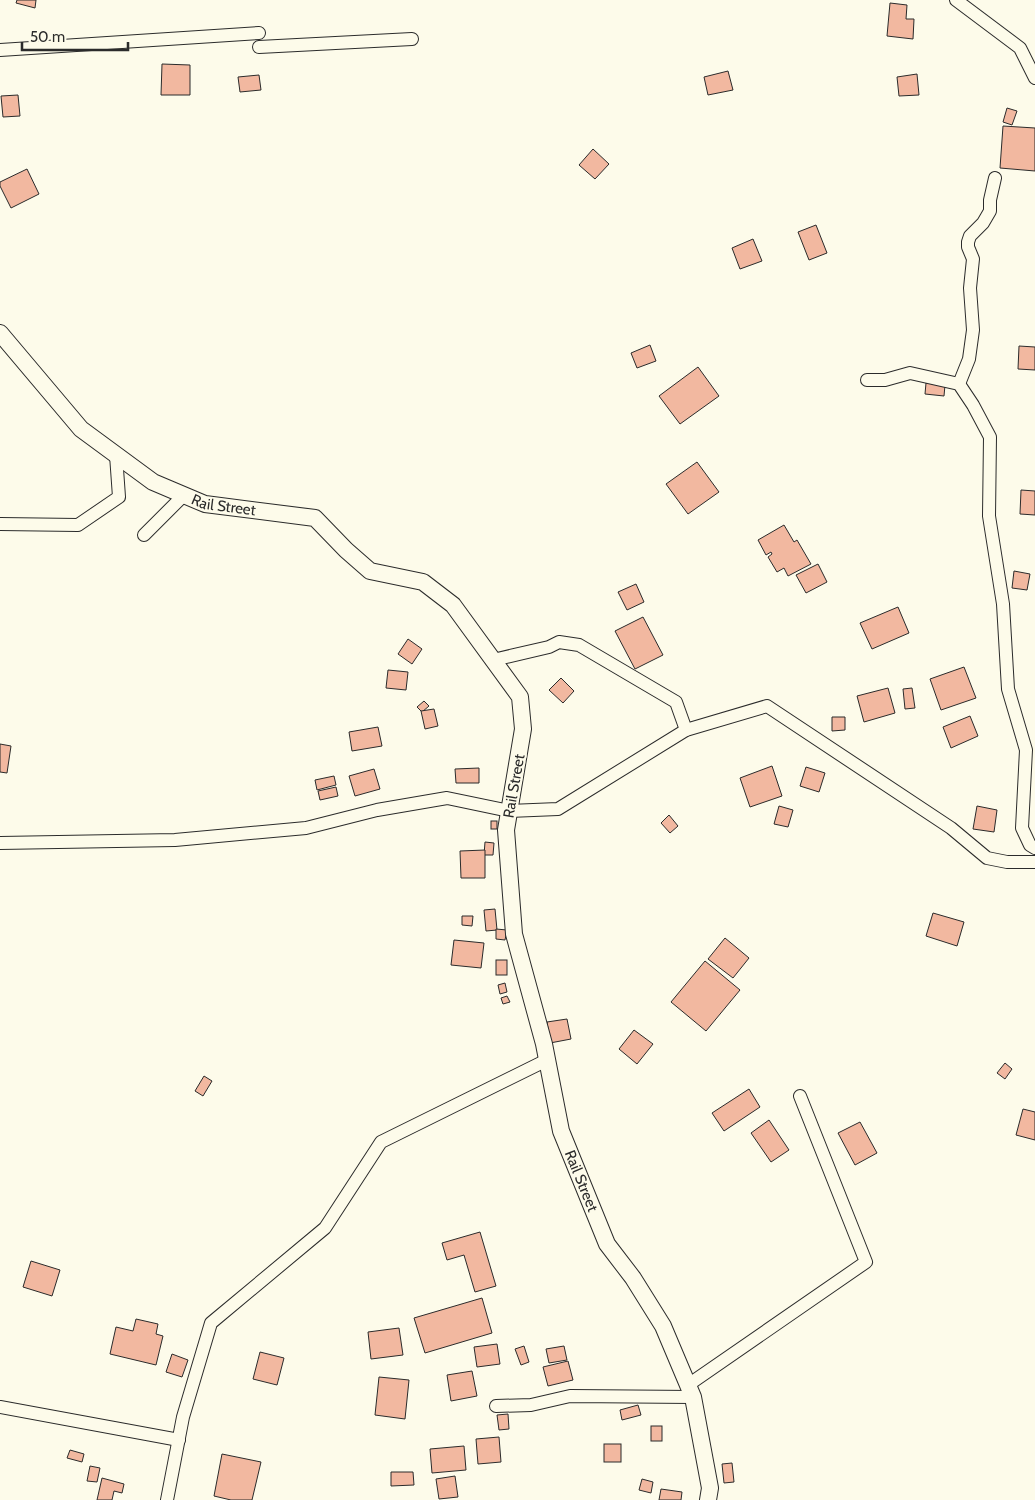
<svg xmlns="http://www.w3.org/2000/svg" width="1035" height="1500" font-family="Cabin,sans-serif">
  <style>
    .building { fill: #f2b8a0; stroke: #2b2b2b }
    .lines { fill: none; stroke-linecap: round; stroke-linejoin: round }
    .minor-casing { stroke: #2b2b2b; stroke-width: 14 }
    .tertiary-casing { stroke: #2b2b2b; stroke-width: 18 }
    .minor { stroke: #fdfbea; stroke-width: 12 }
    .tertiary { stroke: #fdfbea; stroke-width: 16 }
    .labels { text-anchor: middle; stroke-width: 4; stroke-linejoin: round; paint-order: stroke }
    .street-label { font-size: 15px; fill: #2b2b2b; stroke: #fdfbea }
  </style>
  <rect width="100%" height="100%" fill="#fdfbea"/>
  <!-- building -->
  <g class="building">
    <polygon points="17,0 36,0 35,8 16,3"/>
    <polygon points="890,3 907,5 906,19 914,19 913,39 887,36"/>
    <polygon points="162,64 190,65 190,95 161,95"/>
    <polygon points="728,71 733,90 708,95 704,77"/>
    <polygon points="917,74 919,95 899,96 897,77"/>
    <polygon points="259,75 261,90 240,92 238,77"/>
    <polygon points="18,95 20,116 3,117 1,96"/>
    <polygon points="1007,108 1017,111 1012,125 1003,122"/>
    <polygon points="1003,126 1035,128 1035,171 1000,168"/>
    <polygon points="593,149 609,164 595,179 579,165"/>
    <polygon points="27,169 39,194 11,208 0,186 0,182"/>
    <polygon points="816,225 827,253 809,260 798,232"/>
    <polygon points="753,239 762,261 740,269 732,248"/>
    <polygon points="650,345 656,361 637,368 631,353"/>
    <polygon points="1019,346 1035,347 1035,370 1018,369"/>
    <polygon points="698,367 719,396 680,424 659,396"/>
    <polygon points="926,383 945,385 944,396 925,394"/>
    <polygon points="697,462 719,492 688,514 666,484"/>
    <polygon points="1021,490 1035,491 1035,515 1020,514"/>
    <polygon points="784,525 794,542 797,540 811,564 788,576 784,568 777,572 768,557 772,554 771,552 766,555 758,540"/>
    <polygon points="818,564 827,582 806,593 796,575"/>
    <polygon points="1014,571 1030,574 1027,590 1012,588"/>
    <polygon points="636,584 644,602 627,610 618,592"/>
    <polygon points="898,607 909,633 872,649 860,623"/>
    <polygon points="643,617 663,655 635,669 615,631"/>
    <polygon points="408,639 422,649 412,664 398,654"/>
    <polygon points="964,667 976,698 941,710 930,679"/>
    <polygon points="388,670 408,672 406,690 386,688"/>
    <polygon points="561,678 574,691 563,703 549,690"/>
    <polygon points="888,688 895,713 864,722 857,696"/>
    <polygon points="912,688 915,708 905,709 903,689"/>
    <polygon points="424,701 429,706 422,712 417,707"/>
    <polygon points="434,709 438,726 425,729 421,711"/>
    <polygon points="970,716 978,736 951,748 943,727"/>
    <polygon points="832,717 845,717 845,730 832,731"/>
    <polygon points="378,727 382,746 352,751 349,732"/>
    <polygon points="0,744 11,746 7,773 0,772"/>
    <polygon points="772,766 782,796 750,807 740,778"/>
    <polygon points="806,767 825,773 819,792 800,786"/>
    <polygon points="479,768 479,783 456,783 455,769"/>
    <polygon points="374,769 380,789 355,796 349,776"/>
    <polygon points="334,776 336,785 317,790 315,780"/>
    <polygon points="336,787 338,796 320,800 318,791"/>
    <polygon points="779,806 793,810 788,827 774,824"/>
    <polygon points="977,806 997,810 994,832 973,829"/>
    <polygon points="669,815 678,826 670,833 661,823"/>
    <rect x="491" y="821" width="6" height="8"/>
    <polygon points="485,842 494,843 493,855 484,855"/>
    <polygon points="485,850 485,878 461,878 460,851"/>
    <polygon points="495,909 497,930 486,931 484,910"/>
    <polygon points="933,913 964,922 957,946 926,936"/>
    <polygon points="462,916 473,916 472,926 462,925"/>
    <polygon points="496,929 507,930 505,940 496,939"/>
    <polygon points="725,938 749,958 733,978 708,959"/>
    <polygon points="454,940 484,943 481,968 451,965"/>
    <rect x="496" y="960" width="11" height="15"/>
    <polygon points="705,961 740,990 706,1031 671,1002"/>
    <polygon points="505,983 507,992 500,994 498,985"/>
    <polygon points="507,996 510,1002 503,1004 501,998"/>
    <polygon points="567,1019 571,1039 550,1043 547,1022"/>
    <polygon points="634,1030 653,1044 637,1064 619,1049"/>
    <polygon points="1005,1063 1012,1069 1005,1079 997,1073"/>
    <polygon points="204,1076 212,1081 203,1096 195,1091"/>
    <polygon points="749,1089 760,1107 724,1131 712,1113"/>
    <polygon points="1023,1109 1035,1112 1035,1140 1016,1135"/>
    <polygon points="769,1120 789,1150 771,1162 751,1133"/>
    <polygon points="860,1122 877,1153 855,1165 838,1133"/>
    <polygon points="480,1232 496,1286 475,1292 464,1255 447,1260 442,1243"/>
    <polygon points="31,1261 60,1270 52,1296 23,1287"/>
    <polygon points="482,1298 492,1333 425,1353 414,1318"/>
    <polygon points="136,1319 158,1324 156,1334 163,1336 156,1365 110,1354 116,1327 133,1331"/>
    <polygon points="399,1328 403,1355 371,1359 368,1332"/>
    <polygon points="497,1344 500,1364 477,1367 474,1347"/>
    <polygon points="524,1346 529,1362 521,1365 515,1349"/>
    <polygon points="564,1346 567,1360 549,1363 546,1349"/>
    <polygon points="260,1352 284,1358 277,1385 253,1379"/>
    <polygon points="172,1354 188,1360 182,1377 166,1372"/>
    <polygon points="568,1361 573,1380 548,1386 543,1367"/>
    <polygon points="472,1371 477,1396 451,1401 447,1375"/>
    <polygon points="379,1377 409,1380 405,1419 375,1415"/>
    <polygon points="638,1405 641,1415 622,1420 620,1410"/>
    <polygon points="508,1414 509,1429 499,1430 497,1415"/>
    <rect x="651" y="1426" width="11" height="15"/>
    <polygon points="499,1437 501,1462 478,1464 476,1439"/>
    <rect x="604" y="1444" width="17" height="18"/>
    <polygon points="464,1446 466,1470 432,1473 430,1449"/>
    <polygon points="70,1450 84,1454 82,1462 67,1458"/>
    <polygon points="222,1454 261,1462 252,1500 231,1500 214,1496"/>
    <polygon points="732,1463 734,1482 724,1483 722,1464"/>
    <polygon points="90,1466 100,1468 97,1482 87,1481"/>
    <polygon points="391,1472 413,1472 414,1485 391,1486"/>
    <polygon points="455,1476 458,1497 439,1499 436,1479"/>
    <polygon points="102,1478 124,1484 122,1493 114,1491 112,1500 97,1500"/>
    <polygon points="642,1479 653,1482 651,1493 639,1490"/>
    <polygon points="661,1489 682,1492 681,1500 659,1500"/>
  </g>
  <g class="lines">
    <defs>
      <g id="minor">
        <polyline points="956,0 1020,48 1035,78"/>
        <polyline points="259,47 412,39"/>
        <polyline points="0,50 259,33"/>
        <polyline points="867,380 885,380 910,373 959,384 973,405 990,437 989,516 1003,604 1008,689 1026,750 1022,828 1030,845 1035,848"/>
        <polyline points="959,384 969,359 973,330 970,288 973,259 968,247 968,242 970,236 983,223 990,211 990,200 995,178"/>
        <polyline points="0,524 78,525 119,497 116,455"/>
        <polyline points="144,535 184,495"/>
        <polyline points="493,660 549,647 559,642 579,645 676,702 686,730"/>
        <polyline points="0,843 175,840 306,828 377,810 447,798 509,811 558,809 686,730 767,706 951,828 987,858 1007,862 1035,862"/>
        <polyline points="688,1385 866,1262 800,1096"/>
        <polyline points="496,1406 531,1405 570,1396 693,1397"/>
        <polyline points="0,1407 179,1440"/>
        <polyline points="167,1500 183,1417 211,1323 325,1228 381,1142 547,1060"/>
      </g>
      <g id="tertiary">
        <path id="s1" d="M0,333L81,429L153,482L205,504L315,518L346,550L370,571L423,582L453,605L520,697L523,729L506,830L514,934L544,1044L561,1131L607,1244L633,1278L663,1326L693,1397L710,1488L708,1500"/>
      </g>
    </defs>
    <!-- minor casing -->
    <use href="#minor" class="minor-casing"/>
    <!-- tertiary casing -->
    <use href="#tertiary" class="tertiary-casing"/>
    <!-- minor -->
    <use href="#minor" class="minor"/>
    <!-- tertiary -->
    <use href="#tertiary" class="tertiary"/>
  </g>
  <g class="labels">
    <!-- street labels -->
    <g class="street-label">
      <text dy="5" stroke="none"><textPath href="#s1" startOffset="290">Rail Street</textPath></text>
      <text transform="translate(514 786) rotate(-80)" y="5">Rail Street</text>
      <text dy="5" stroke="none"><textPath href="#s1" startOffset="1160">Rail Street</textPath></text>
    </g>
  </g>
  <!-- scale -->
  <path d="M22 42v8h106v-8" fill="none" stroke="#2b2b2b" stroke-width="2.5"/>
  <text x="30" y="42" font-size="15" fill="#2b2b2b" stroke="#fdfbea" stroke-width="4" paint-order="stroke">50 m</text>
</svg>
